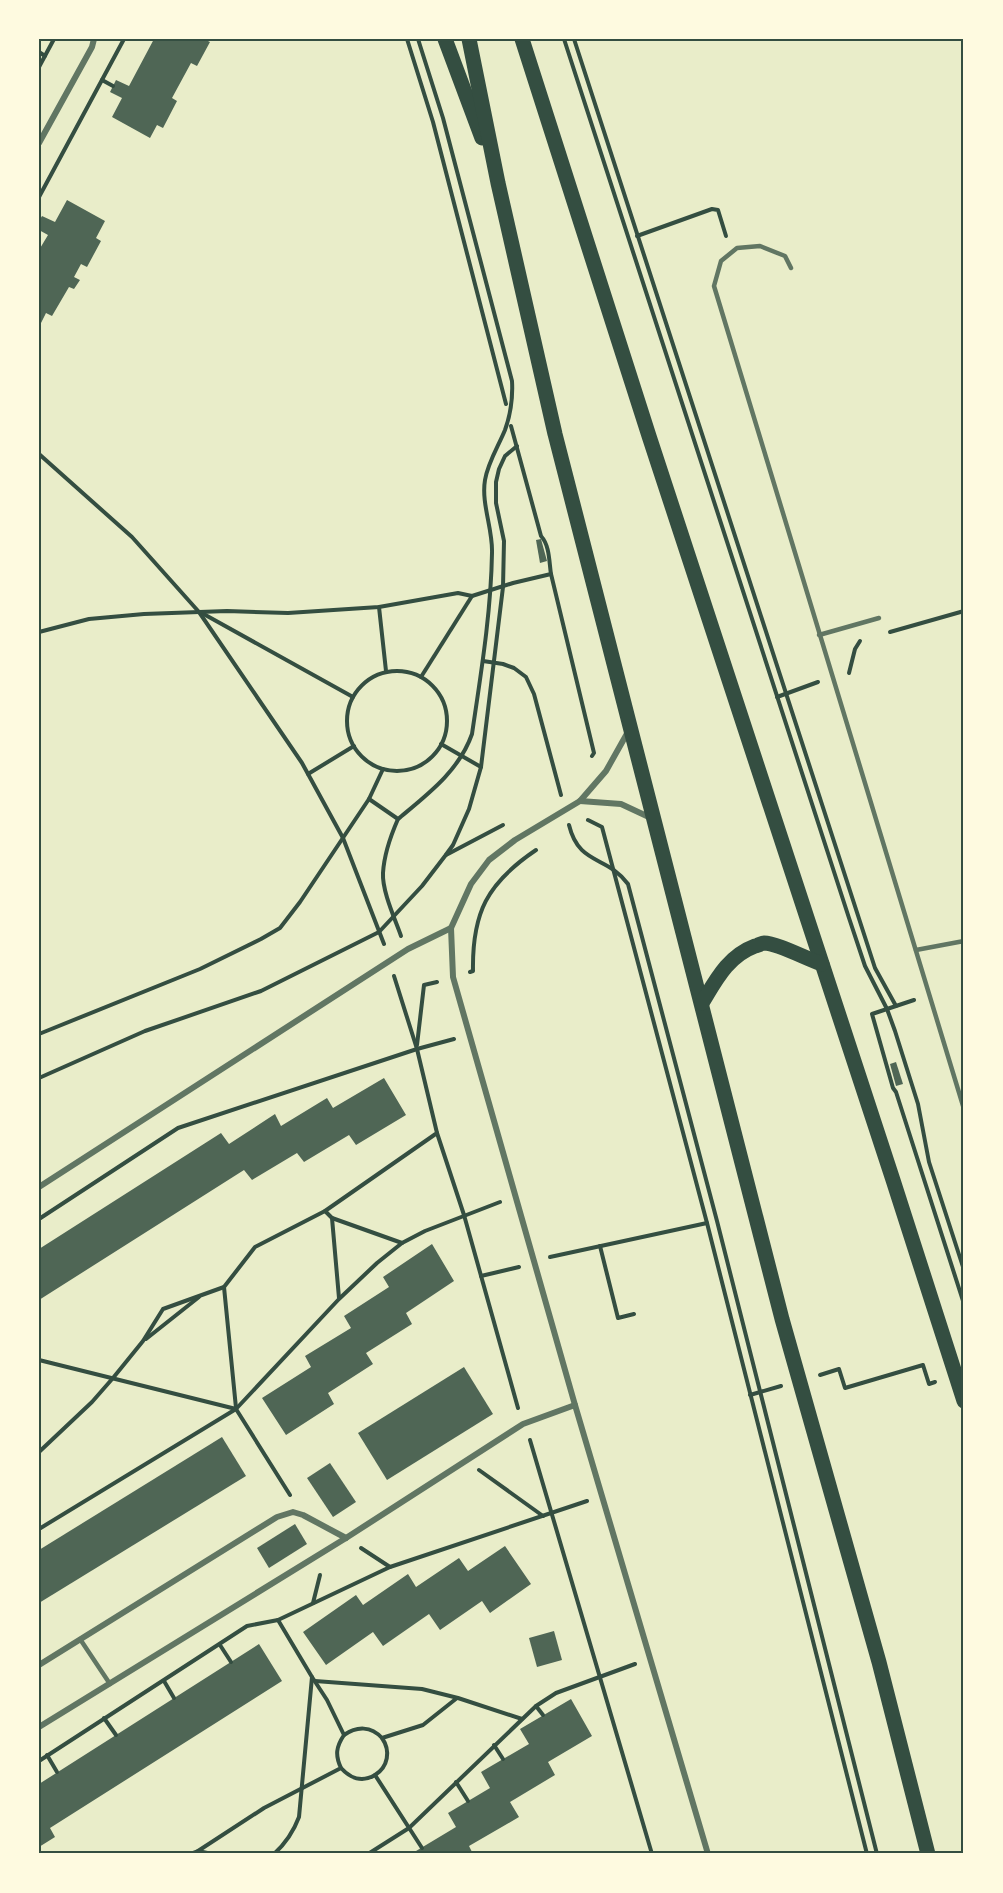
<svg xmlns="http://www.w3.org/2000/svg" width="1003" height="1893" font-family="Montserrat,sans-serif">
  <style>
    .building { fill: #4f6655 }
    .lines { fill: none; stroke-linecap: round; stroke-linejoin: round }
    .path { stroke: #344e41; stroke-width: 4 }
    .service { stroke: #617663; stroke-width: 4.5 }
    .minor { stroke: #617663; stroke-width: 6 }
    .primary { stroke: #344e41; stroke-width: 15 }
    .neatline { fill: none; stroke: #344e41; stroke-width: 2 }
  </style>
  <rect width="100%" height="100%" fill="#e9edc9"/>
  <!-- building -->
  <g class="building">
    <polygon points="154,39 204,39 210,42 197,66 191,63 172,98 177,101 163,128 157,125 150,138 112,117 122,98 110,92 116,80 129,86"/>
    <polygon points="67,200 105,221 96,238 101,241 87,267 81,264 74,277 80,280 74,289 69,287 52,316 46,313 39,327 39,250 48,235 39,230 39,221 42,216 55,222"/>
    <polygon points="541,539 547,561 540,563 536,540"/>
    <polygon points="896,1062 903,1084 896,1086 890,1064"/>
    <polygon points="384,1078 406,1115 356,1145 349,1135 304,1162 297,1153 252,1180 244,1170 39,1300 39,1249 221,1133 229,1144 275,1114 281,1126 327,1098 333,1108"/>
    <polygon points="432,1244 454,1281 406,1313 412,1324 366,1353 373,1364 328,1393 334,1404 286,1435 262,1398 311,1367 305,1356 351,1328 344,1316 389,1287 383,1277"/>
    <polygon points="464,1367 493,1414 387,1480 358,1433"/>
    <polygon points="222,1437 246,1476 39,1603 39,1550"/>
    <polygon points="330,1463 356,1502 333,1517 307,1478"/>
    <polygon points="295,1524 307,1544 269,1568 257,1548"/>
    <polygon points="505,1546 531,1584 490,1613 482,1601 440,1630 429,1614 383,1646 373,1632 326,1665 303,1632 356,1595 363,1605 408,1574 416,1587 459,1558 468,1571"/>
    <polygon points="554,1631 562,1660 537,1667 529,1638"/>
    <polygon points="259,1644 282,1681 50,1828 55,1837 39,1847 39,1784"/>
    <polygon points="571,1699 592,1736 548,1762 555,1775 510,1802 519,1817 469,1846 473,1854 411,1854 456,1827 448,1813 490,1788 481,1772 529,1744 520,1729"/>
  </g>
  <g class="lines">
    <!-- path -->
    <g class="path">
      <polyline points="407,39 433,122 506,404"/>
      <polyline points="564,39 849,918 865,966 887,1009 895,1031 918,1104 929,1162 964,1270"/>
      <polyline points="574,39 875,968 896,1006"/>
      <polyline points="39,52 45,56"/>
      <polyline points="39,67 54,39"/>
      <polyline points="102,80 113,86"/>
      <polyline points="39,197 124,39"/>
      <polyline points="637,236 712,209 718,210 726,236"/>
      <path d="M511,426L541,536C550,546 549,562 551,574L594,753L592,756"/>
      <polyline points="39,454 132,537 199,612 302,763 343,838 384,944"/>
      <polyline points="379,607 386,671"/>
      <polyline points="200,612 353,697"/>
      <polyline points="39,632 89,619 144,614 227,611 288,613 379,607 458,593 472,596 513,583 551,574"/>
      <polyline points="890,632 964,611"/>
      <polyline points="483,661 503,664 514,668 526,677 534,694 561,795"/>
      <circle cx="397" cy="721" r="50"/>
      <polyline points="849,673 855,649 860,641"/>
      <polyline points="421,677 472,596"/>
      <polyline points="777,697 818,682"/>
      <polyline points="441,744 481,767"/>
      <polyline points="308,774 354,746"/>
      <path d="M369,799L398,819C428,794 459,771 472,734C481,673 491,613 492,553C493,529 481,504 485,480C488,462 498,447 505,430C511,413 513,398 512,381L443,118L418,39"/>
      <path d="M398,819C391,835 384,855 383,873C382,891 395,919 401,936"/>
      <polyline points="588,820 602,827 707,1223 867,1854"/>
      <path d="M569,825C579,866 607,855 628,884L717,1221L877,1854"/>
      <polyline points="446,855 503,825"/>
      <path d="M470,972L473,971C472,913 487,883 536,850"/>
      <polyline points="914,1000 872,1014 893,1088 896,1092 964,1304"/>
      <polyline points="39,1034 200,969 261,939 280,928 300,902 369,799 383,769"/>
      <polyline points="417,1045 424,985 437,982"/>
      <polyline points="39,1078 145,1031 261,991 379,932 422,886 445,856 453,845 469,809 481,767 503,587 504,541 496,503 496,482 499,469 505,456 517,446"/>
      <polyline points="437,1133 464,1215 518,1408"/>
      <polyline points="325,1211 332,1218 339,1298"/>
      <polyline points="332,1218 402,1243"/>
      <polyline points="39,1219 178,1128 417,1049 454,1039"/>
      <polyline points="600,1246 618,1318 634,1314"/>
      <polyline points="550,1257 707,1223"/>
      <polyline points="481,1276 519,1267"/>
      <polyline points="224,1287 236,1408"/>
      <polyline points="146,1339 199,1297"/>
      <polyline points="39,1360 236,1409 290,1495"/>
      <polyline points="820,1375 839,1369 845,1388 923,1365 929,1384 935,1382"/>
      <polyline points="750,1395 781,1386"/>
      <polyline points="530,1440 652,1854"/>
      <polyline points="39,1452 92,1402 113,1378 143,1341 163,1309 224,1287 255,1247 325,1211 437,1133 417,1049 394,976"/>
      <polyline points="479,1470 543,1516"/>
      <polyline points="39,1529 236,1409 339,1299 377,1263 402,1243 425,1231 500,1202"/>
      <polyline points="361,1548 390,1567"/>
      <polyline points="313,1603 320,1575"/>
      <polyline points="220,1645 231,1662"/>
      <polyline points="164,1681 174,1698"/>
      <polyline points="315,1681 422,1689 458,1698 522,1719"/>
      <polyline points="536,1706 543,1715"/>
      <polyline points="104,1718 116,1735"/>
      <path d="M344,1735C357,1726 371,1726 382,1738L423,1725L457,1698"/>
      <polyline points="494,1745 503,1759"/>
      <polyline points="47,1755 57,1772"/>
      <polyline points="39,1761 247,1626 278,1620 390,1567 587,1501"/>
      <path d="M341,1768C350,1778 362,1783 375,1775L422,1848"/>
      <path d="M375,1775C388,1767 391,1751 382,1738"/>
      <polyline points="456,1782 468,1801"/>
      <path d="M198,1851L264,1808L341,1768C335,1755 336,1747 344,1735L327,1700L312,1677"/>
      <polyline points="190,1854 198,1851 212,1854"/>
      <path d="M274,1854C286,1843 293,1833 299,1817L312,1677L278,1620"/>
      <polyline points="368,1854 409,1828 536,1706 556,1693 635,1664"/>
    </g>
    <!-- service -->
    <g class="service">
      <polyline points="791,268 785,256 760,246 737,248 721,261 714,286 964,1109"/>
      <polyline points="819,635 879,618"/>
      <polyline points="916,950 964,941"/>
      <polyline points="80,1639 110,1684"/>
    </g>
    <!-- minor -->
    <g class="minor">
      <polyline points="39,143 92,47 94,39"/>
      <polyline points="629,730 606,771 580,801 515,840 489,860 471,884 451,928 453,977 575,1405 708,1854"/>
      <polyline points="580,801 621,804 651,818"/>
      <polyline points="39,1187 408,949 451,928"/>
      <polyline points="39,1665 277,1517 293,1512 303,1515 346,1538"/>
      <polyline points="39,1727 346,1538 523,1424 575,1405"/>
    </g>
    <!-- primary -->
    <g class="primary">
      <polyline points="445,39 482,138"/>
      <polyline points="469,39 498,183 555,434 782,1319 879,1662 928,1854"/>
      <polyline points="522,39 649,436 893,1180 964,1401"/>
      <path d="M702,1003C716,980 728,956 755,946C757,946 762,943 764,943C777,943 807,959 822,964"/>
    </g>
  </g>
  <!-- border -->
  <rect width="1003" height="1893" fill="none" stroke="#fefae0" stroke-width="81"/>
  <rect x="40" y="40" width="922" height="1812" class="neatline"/>
</svg>
